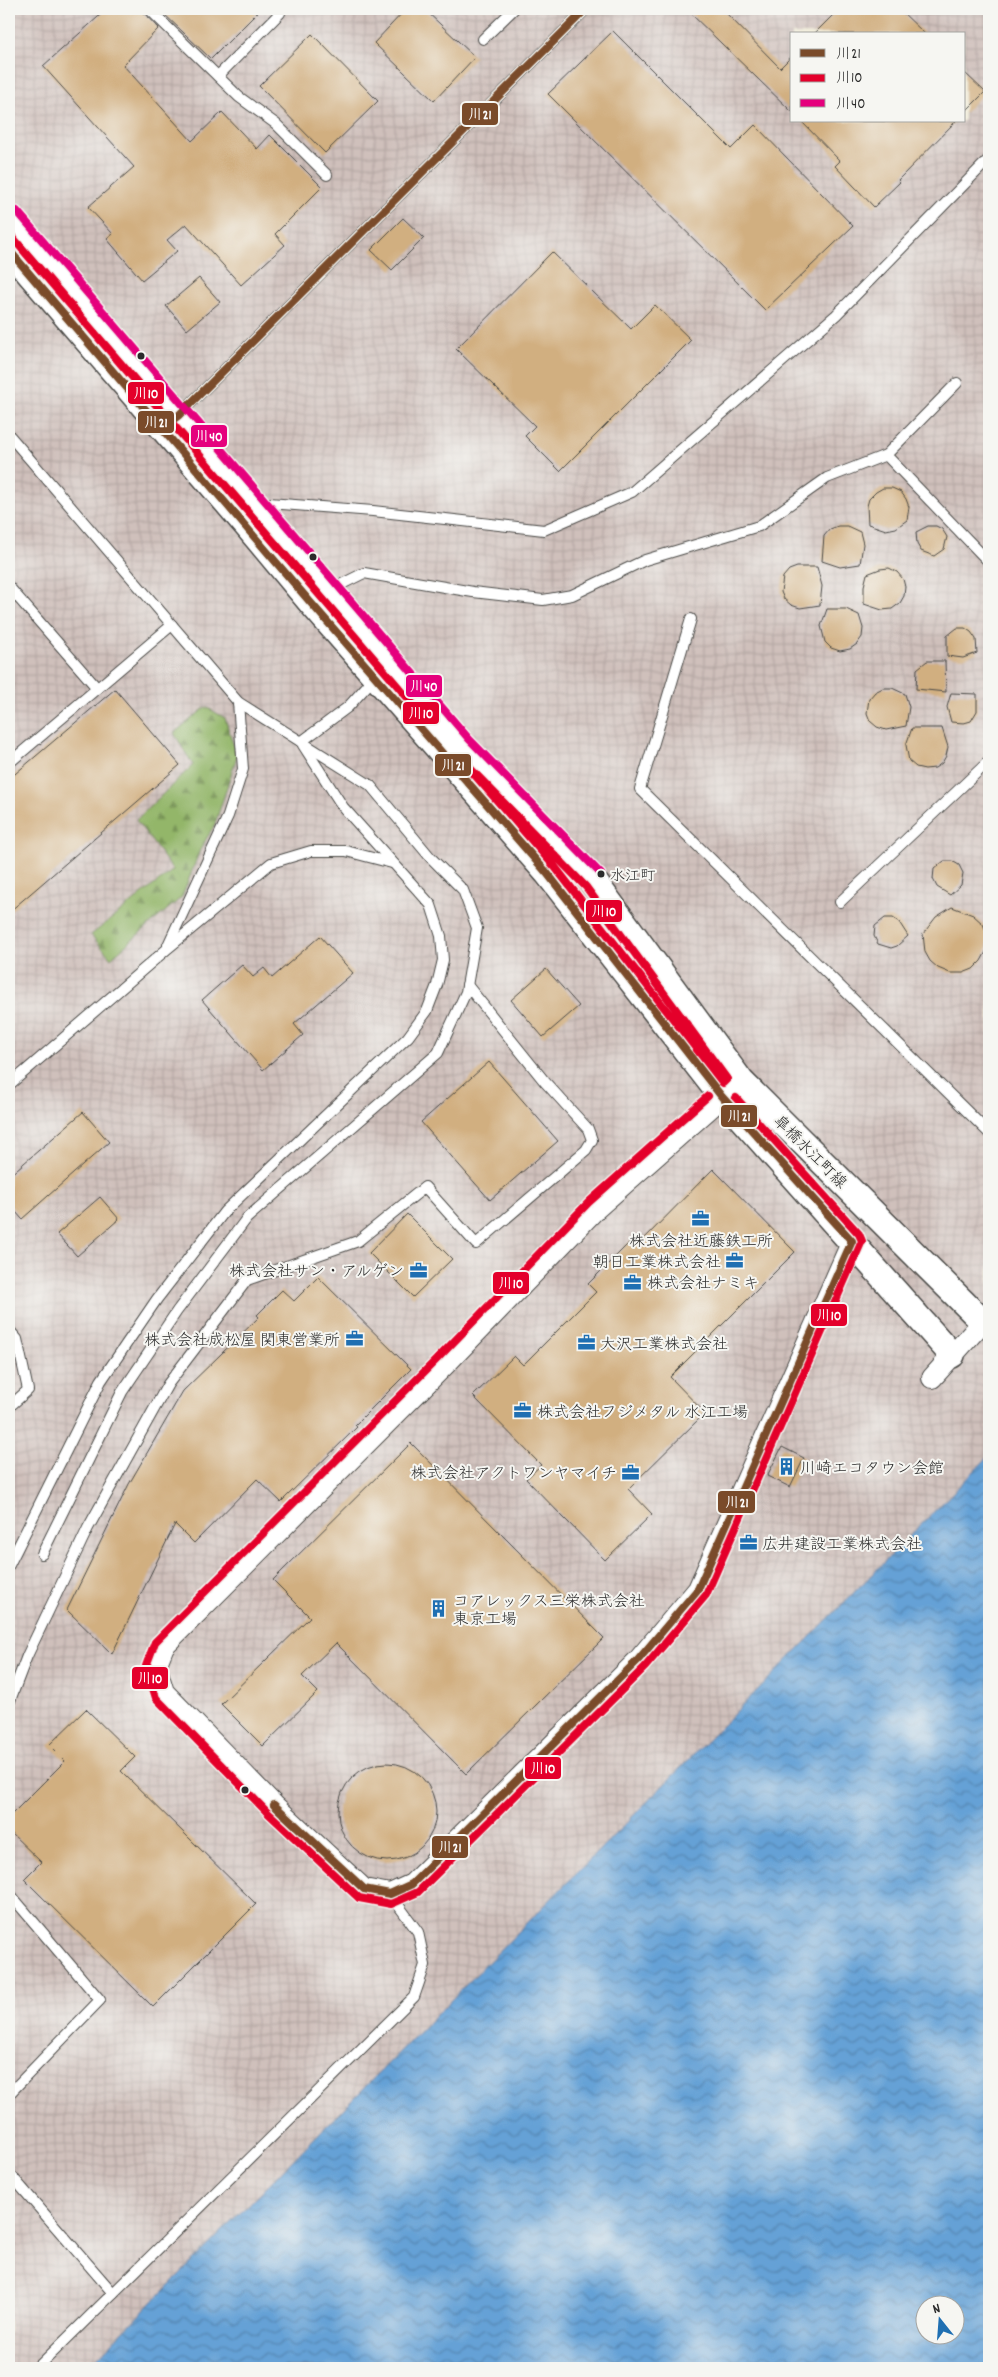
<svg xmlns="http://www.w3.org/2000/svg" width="998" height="2377" font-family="Dekko,'Klee One',sans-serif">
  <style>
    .industrial { fill: url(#industrial-grid); fill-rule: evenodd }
    .forest { fill: url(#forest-firs); stroke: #5f704a }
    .water { fill: url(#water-waves); stroke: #486680; fill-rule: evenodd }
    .building { fill: #d1af80 }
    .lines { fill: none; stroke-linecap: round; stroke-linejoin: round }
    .service-casing { stroke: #494845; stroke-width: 12 }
    .minor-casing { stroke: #494845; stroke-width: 22 }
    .tertiary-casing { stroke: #494845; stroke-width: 28 }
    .service { stroke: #fff; stroke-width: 10 }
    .minor { stroke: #fff; stroke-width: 20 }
    .tertiary { stroke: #fff; stroke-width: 25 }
    .bus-1-casing { stroke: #f6f6f2; stroke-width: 11 }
    .bus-2-casing { stroke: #f6f6f2; stroke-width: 11 }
    .bus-3-casing { stroke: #f6f6f2; stroke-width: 11 }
    .bus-1 { stroke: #7a4b2a; stroke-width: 8 }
    .bus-2 { stroke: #e4002b; stroke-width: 8 }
    .bus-3 { stroke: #e5007d; stroke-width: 8 }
    .bus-dot { fill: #2b2b2b; stroke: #f6f6f2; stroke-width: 2 }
    .labels { text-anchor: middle; stroke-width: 4; stroke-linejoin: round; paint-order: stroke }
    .bus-label { font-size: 15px; fill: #2b2b2b; stroke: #f6f6f2; text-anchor: start }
    .street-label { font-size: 16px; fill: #2b2b2b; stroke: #f6f6f2 }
    .poi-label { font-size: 16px; fill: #2b2b2b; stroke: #f6f6f2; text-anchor: start }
    .line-badge { stroke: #f6f6f2; stroke-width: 2 }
    .badge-label { font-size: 14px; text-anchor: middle; font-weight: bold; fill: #fff }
  </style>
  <defs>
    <pattern id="industrial-grid" width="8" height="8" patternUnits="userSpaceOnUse" patternTransform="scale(1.25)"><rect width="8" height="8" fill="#cfc0bb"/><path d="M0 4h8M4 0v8" fill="none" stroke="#b2a5a1"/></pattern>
    <pattern id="forest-firs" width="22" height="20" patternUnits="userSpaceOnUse" patternTransform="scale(1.25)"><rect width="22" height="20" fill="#93b669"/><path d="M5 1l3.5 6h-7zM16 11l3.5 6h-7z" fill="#789457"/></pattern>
    <pattern id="water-waves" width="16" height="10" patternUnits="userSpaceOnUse" patternTransform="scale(1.25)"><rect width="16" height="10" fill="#65a1d6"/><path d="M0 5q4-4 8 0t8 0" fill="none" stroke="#5383ae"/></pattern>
  </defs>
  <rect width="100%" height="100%" fill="#f6f6f2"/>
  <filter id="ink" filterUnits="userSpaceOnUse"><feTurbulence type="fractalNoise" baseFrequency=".02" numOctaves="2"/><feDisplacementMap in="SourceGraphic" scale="10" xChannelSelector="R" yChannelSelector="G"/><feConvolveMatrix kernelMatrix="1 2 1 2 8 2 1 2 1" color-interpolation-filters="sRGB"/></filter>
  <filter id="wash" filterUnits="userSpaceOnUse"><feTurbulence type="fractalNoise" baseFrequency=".0096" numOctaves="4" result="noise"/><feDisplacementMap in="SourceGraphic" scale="20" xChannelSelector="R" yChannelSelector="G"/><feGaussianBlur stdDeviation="1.12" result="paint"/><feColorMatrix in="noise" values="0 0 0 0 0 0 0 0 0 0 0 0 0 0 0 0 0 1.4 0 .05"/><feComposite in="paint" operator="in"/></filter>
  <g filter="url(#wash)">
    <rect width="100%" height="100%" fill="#f0ebd7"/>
    <!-- industrial -->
    <path class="industrial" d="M9,9H989V1456L87,2368H9ZM792,34H964V121H792Z"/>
    <!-- forest -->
    <polygon class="forest" points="206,707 225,718 237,756 215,824 200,850 182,897 111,958 91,935 173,870 136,820 193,765 174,733"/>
    <!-- water -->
    <path class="water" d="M989,1456V2368H87ZM926,2304H956V2334H926Z"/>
    <g id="blocks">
      <!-- building -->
      <g class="building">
        <polygon points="107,9 142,9 144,14 159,28 123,65 192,141 222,112 257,149 270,135 322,187 275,234 285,245 241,285 186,224 167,240 177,251 142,280 107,239 113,234 88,207 134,167 43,66"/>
        <polygon points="159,9 261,9 211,59"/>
        <polygon points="406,9 424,9 475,57 434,101 374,43"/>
        <polygon points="686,9 722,9 780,68 792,56 792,112"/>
        <polygon points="839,9 899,9 925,34 814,34"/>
        <polygon points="613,31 731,149 755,125 853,226 765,310 548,94"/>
        <polygon points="312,34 378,101 325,153 259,86"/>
        <polygon points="964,72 985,92 964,113"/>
        <polygon points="801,121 956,121 898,180 900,182 874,207 835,166 840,161"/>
        <polygon points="403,218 424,238 392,270 371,250"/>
        <polygon points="552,252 631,329 655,305 691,340 560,471 525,436 535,426 456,349"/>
        <polygon points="199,278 220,302 187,330 166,306"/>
        <polygon points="883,488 892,488 901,492 906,499 909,507 907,520 896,528 886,530 868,524 867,506 869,499 876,492"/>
        <polygon points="838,526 847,526 860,532 863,544 860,564 840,567 822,561 824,536 830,529"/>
        <polygon points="928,526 936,526 942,529 947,537 944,549 934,556 921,551 917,544 916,532"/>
        <polygon points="797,567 817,567 822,586 820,605 800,608 791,605 784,599 781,592 783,577 789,570"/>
        <polygon points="889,568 897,572 903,579 905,587 904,596 900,603 892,609 882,610 864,604 864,586 867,574 880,569"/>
        <polygon points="827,609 846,609 859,615 863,628 862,637 857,644 850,649 840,651 831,648 825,642 821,626"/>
        <polygon points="957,628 965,628 971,632 976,639 977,653 963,658 947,656 947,636"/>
        <polygon points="927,661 945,661 946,692 916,689 917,669"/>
        <polygon points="883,688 892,688 905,694 909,707 906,726 886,730 877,727 870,721 867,713 869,699 875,692"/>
        <polygon points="115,689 180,765 9,912 9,779"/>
        <polygon points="951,693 977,694 977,711 971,721 964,723 951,722 947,707"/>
        <polygon points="912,728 942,728 948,747 946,756 942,763 935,768 925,769 916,767 909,761 906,745"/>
        <polygon points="944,861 952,861 959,865 963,873 961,885 950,895 937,887 933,879 934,869"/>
        <polygon points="952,907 973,915 983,924 988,936 987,950 981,961 973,969 963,973 950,973 938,968 930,961 925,952 923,934 936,917"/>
        <polygon points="885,918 893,918 899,922 908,936 897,946 891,948 878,944 874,936 875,926"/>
        <polygon points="320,936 353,973 294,1024 303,1035 263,1070 202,1000 242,965 253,977 264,968 272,978"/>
        <polygon points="546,969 579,1006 543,1037 511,1000"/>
        <polygon points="489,1062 558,1141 490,1200 421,1122"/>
        <polygon points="83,1112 109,1142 22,1219 9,1204 9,1176"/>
        <polygon points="713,1169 795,1252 670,1377 705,1413 628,1489 652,1514 605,1560 526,1479 541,1465 473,1396 514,1356 523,1365 596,1292 588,1284 632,1240 638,1245"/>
        <polygon points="100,1197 119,1219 77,1256 57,1234"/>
        <polygon points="407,1214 452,1259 413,1297 369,1253"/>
        <polygon points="318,1277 411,1369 355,1425 357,1427 281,1502 257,1479 194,1543 175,1524 112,1654 67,1610 129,1484 183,1391 259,1317 257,1315 282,1290 294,1301"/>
        <polygon points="411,1443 604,1638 466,1774 336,1643 302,1676 318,1692 263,1746 221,1704 310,1617 273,1580"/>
        <polygon points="782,1447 804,1458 790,1487 767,1476"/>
        <polygon points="86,1709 135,1757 121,1771 256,1904 153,2007 24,1879 41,1862 9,1831 9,1817 65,1761 49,1745"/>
        <circle cx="387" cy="1812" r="49"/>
      </g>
    </g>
  </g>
  <g filter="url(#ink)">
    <use href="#blocks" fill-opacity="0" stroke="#494845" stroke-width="1"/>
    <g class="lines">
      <defs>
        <g id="service">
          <polyline points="149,9 239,97 276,124 327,175"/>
          <polyline points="483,39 514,9"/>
          <polyline points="218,76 280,13 280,9"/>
          <polyline points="178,416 586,9"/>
          <polyline points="9,435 238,702 370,785 430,857 463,890 477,928 466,992 438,1053 247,1218 177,1311 122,1392 42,1554"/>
          <polyline points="886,455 989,562"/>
          <polyline points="256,502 373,511 544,530 632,492 836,315 989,159"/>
          <polyline points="9,587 97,688"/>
          <polyline points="330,590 364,573 473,592 543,600 572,595 645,560 759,526 827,478 886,455 957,383"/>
          <polyline points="691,619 640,789 989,1133"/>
          <polyline points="301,742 348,707 375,677"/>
          <polyline points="9,763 172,625"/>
          <polyline points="840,902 989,761"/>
          <polyline points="168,945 228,816 243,769 238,702"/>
          <polyline points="9,1085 167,949 271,863 311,851 346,851 392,863"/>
          <polyline points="9,1330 17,1339 28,1390 9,1407"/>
          <polyline points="9,1565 101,1381 157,1299 225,1211 408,1037 427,1011 437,985 443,960 441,936 431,905 343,807 303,745"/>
          <polyline points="9,1703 27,1656 88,1528 168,1384 247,1280 358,1241 425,1187 476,1244 586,1150 592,1140 588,1129 545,1082 467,985"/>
          <polyline points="9,1893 100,2000 9,2094"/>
          <polyline points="9,2173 113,2293"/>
          <polyline points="37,2368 414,1997 425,1965 418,1932 390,1894"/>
        </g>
        <g id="minor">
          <polyline points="734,1087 596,1209 446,1364 164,1646 156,1666 164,1692 274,1805 364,1889 390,1894 412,1884 638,1660 698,1589 852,1241"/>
          <polyline points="932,1378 989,1315"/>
        </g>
        <g id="tertiary">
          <polyline points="9,218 462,746 594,881 741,1081 982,1321"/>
          <polyline points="9,250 246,525 311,603 547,873 722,1097 952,1355"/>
        </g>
      </defs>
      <!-- service casing -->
      <use href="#service" class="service-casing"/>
      <!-- minor casing -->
      <use href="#minor" class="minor-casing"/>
      <!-- tertiary casing -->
      <use href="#tertiary" class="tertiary-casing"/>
      <!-- service -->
      <use href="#service" class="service"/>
      <!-- minor -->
      <use href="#minor" class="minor"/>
      <!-- tertiary -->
      <use href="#tertiary" class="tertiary"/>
      <defs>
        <g id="bus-1">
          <polyline points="9,250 311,603 547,873 722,1097 852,1241 698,1589 638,1660 412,1884 390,1894 364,1889 274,1805"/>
          <polyline points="162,428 179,415 586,9"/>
        </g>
        <g id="bus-2">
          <polyline points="9,233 425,718 17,243"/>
          <polygon points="460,758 586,887 727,1079 723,1083 555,867"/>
          <polyline points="708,1096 589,1202 439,1357 155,1642 146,1666 156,1698 267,1812 359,1898 391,1904 418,1892 645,1667 706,1595 862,1241 859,1234 736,1098"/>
        </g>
        <polyline id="bus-3" points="17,211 469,739 601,874"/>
      </defs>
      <!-- bus-1 casing -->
      <use href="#bus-1" class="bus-1-casing"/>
      <!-- bus-2 casing -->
      <use href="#bus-2" class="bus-2-casing"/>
      <!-- bus-3 casing -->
      <use href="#bus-3" class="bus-3-casing"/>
      <!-- bus-1 -->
      <use href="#bus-1" class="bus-1"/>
      <!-- bus-2 -->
      <use href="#bus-2" class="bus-2"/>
      <!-- bus-3 -->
      <use href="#bus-3" class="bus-3"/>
    </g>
  </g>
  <!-- icons -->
  <defs>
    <symbol id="office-bare" viewBox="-9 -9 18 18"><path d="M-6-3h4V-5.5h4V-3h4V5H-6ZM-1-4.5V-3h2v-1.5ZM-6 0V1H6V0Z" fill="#1f6fb2" stroke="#f6f6f2" stroke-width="2.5" paint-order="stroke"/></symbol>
    <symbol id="building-bare" viewBox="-9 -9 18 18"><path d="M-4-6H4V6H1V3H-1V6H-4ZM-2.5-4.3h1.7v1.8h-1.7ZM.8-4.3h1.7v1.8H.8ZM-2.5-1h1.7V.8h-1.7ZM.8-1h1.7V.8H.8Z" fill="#1f6fb2" stroke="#f6f6f2" stroke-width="2.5" paint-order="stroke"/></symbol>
  </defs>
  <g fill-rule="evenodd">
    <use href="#office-bare" x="688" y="1206" width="25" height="25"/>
    <use href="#office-bare" x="722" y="1248" width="25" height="25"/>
    <use href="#office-bare" x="406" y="1258" width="25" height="25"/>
    <use href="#office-bare" x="620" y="1270" width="25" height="25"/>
    <use href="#office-bare" x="342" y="1326" width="25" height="25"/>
    <use href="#office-bare" x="574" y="1330" width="25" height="25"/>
    <use href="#office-bare" x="510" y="1398" width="25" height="25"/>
    <use href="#building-bare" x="774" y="1454" width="25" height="25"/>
    <use href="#office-bare" x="618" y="1460" width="25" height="25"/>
    <use href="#office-bare" x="736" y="1530" width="25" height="25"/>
    <use href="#building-bare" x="426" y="1596" width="25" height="25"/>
  </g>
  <!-- markers -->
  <g class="bus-dot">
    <circle cx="141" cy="356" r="4.5"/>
    <circle cx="313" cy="557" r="4.5"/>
    <circle cx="601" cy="874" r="4.5"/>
    <circle cx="245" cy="1790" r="4.5"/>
  </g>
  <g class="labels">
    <!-- bus labels -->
    <g class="bus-label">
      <text x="610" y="880">水江町</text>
    </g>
    <!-- street labels -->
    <g class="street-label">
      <text transform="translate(811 1151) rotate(45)" y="6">皐橋水江町線</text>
    </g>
    <!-- poi labels -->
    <g class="poi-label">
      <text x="701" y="1246" text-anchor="middle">株式会社近藤鉄工所</text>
      <text x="721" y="1267" text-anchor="end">朝日工業株式会社</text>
      <text x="404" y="1276" text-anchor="end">株式会社サン・アルゲン</text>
      <text x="647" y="1288">株式会社ナミキ</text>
      <text x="340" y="1345" text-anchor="end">株式会社成松屋 関東営業所</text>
      <text x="600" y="1349">大沢工業株式会社</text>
      <text x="537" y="1417">株式会社フジメタル 水江工場</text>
      <text x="800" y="1473">川崎エコタウン会館</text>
      <text x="617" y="1478" text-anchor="end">株式会社アクトワンヤマイチ</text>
      <text x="762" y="1549">広井建設工業株式会社</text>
      <text x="453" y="1606">コアレックス三栄株式会社<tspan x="453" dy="18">東京工場</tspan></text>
    </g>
  </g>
  <g class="line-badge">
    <rect x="461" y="102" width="38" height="24" rx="5" fill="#7a4b2a"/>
    <rect x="127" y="381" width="38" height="24" rx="5" fill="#e4002b"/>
    <rect x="137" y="410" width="38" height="24" rx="5" fill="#7a4b2a"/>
    <rect x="190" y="424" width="38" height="24" rx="5" fill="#e5007d"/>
    <rect x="405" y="674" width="38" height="24" rx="5" fill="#e5007d"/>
    <rect x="402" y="701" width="38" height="24" rx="5" fill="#e4002b"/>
    <rect x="434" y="753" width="38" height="24" rx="5" fill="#7a4b2a"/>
    <rect x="585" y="899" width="38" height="24" rx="5" fill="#e4002b"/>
    <rect x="720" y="1104" width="38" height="24" rx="5" fill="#7a4b2a"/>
    <rect x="492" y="1271" width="38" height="24" rx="5" fill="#e4002b"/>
    <rect x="810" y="1303" width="38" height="24" rx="5" fill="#e4002b"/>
    <rect x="717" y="1490" width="39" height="24" rx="5" fill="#7a4b2a"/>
    <rect x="131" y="1666" width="38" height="24" rx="5" fill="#e4002b"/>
    <rect x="524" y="1756" width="38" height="24" rx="5" fill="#e4002b"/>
    <rect x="431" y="1835" width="38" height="24" rx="5" fill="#7a4b2a"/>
  </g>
  <g class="badge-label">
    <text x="480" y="119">川21</text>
    <text x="146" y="398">川10</text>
    <text x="156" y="427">川21</text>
    <text x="209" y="441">川40</text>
    <text x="424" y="691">川40</text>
    <text x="421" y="718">川10</text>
    <text x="453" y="770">川21</text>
    <text x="604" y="916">川10</text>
    <text x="739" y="1121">川21</text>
    <text x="511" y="1288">川10</text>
    <text x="829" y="1320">川10</text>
    <text x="737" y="1507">川21</text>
    <text x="150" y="1683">川10</text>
    <text x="543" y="1773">川10</text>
    <text x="450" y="1852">川21</text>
  </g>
  <!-- margin -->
  <rect width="998" height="2377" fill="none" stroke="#f6f6f2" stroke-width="30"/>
  <!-- legend -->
  <rect x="790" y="32" width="175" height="90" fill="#f6f6f2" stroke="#a5a5a2"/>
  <rect x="800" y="49" width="25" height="8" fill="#7a4b2a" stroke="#a5a5a2"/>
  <text x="836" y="58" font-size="15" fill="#2b2b2b">川21</text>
  <rect x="800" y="74" width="25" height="8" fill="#e4002b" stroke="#a5a5a2"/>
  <text x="836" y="82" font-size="15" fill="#2b2b2b">川10</text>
  <rect x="800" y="99" width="25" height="8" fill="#e5007d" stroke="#a5a5a2"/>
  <text x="836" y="108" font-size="15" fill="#2b2b2b">川40</text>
  <!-- north arrow -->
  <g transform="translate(940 2320) rotate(343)"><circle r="24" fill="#f6f6f2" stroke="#a5a5a2"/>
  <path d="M0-4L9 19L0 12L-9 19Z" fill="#1f6fb2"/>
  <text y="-8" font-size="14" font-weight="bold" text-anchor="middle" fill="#2b2b2b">N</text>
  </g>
</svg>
